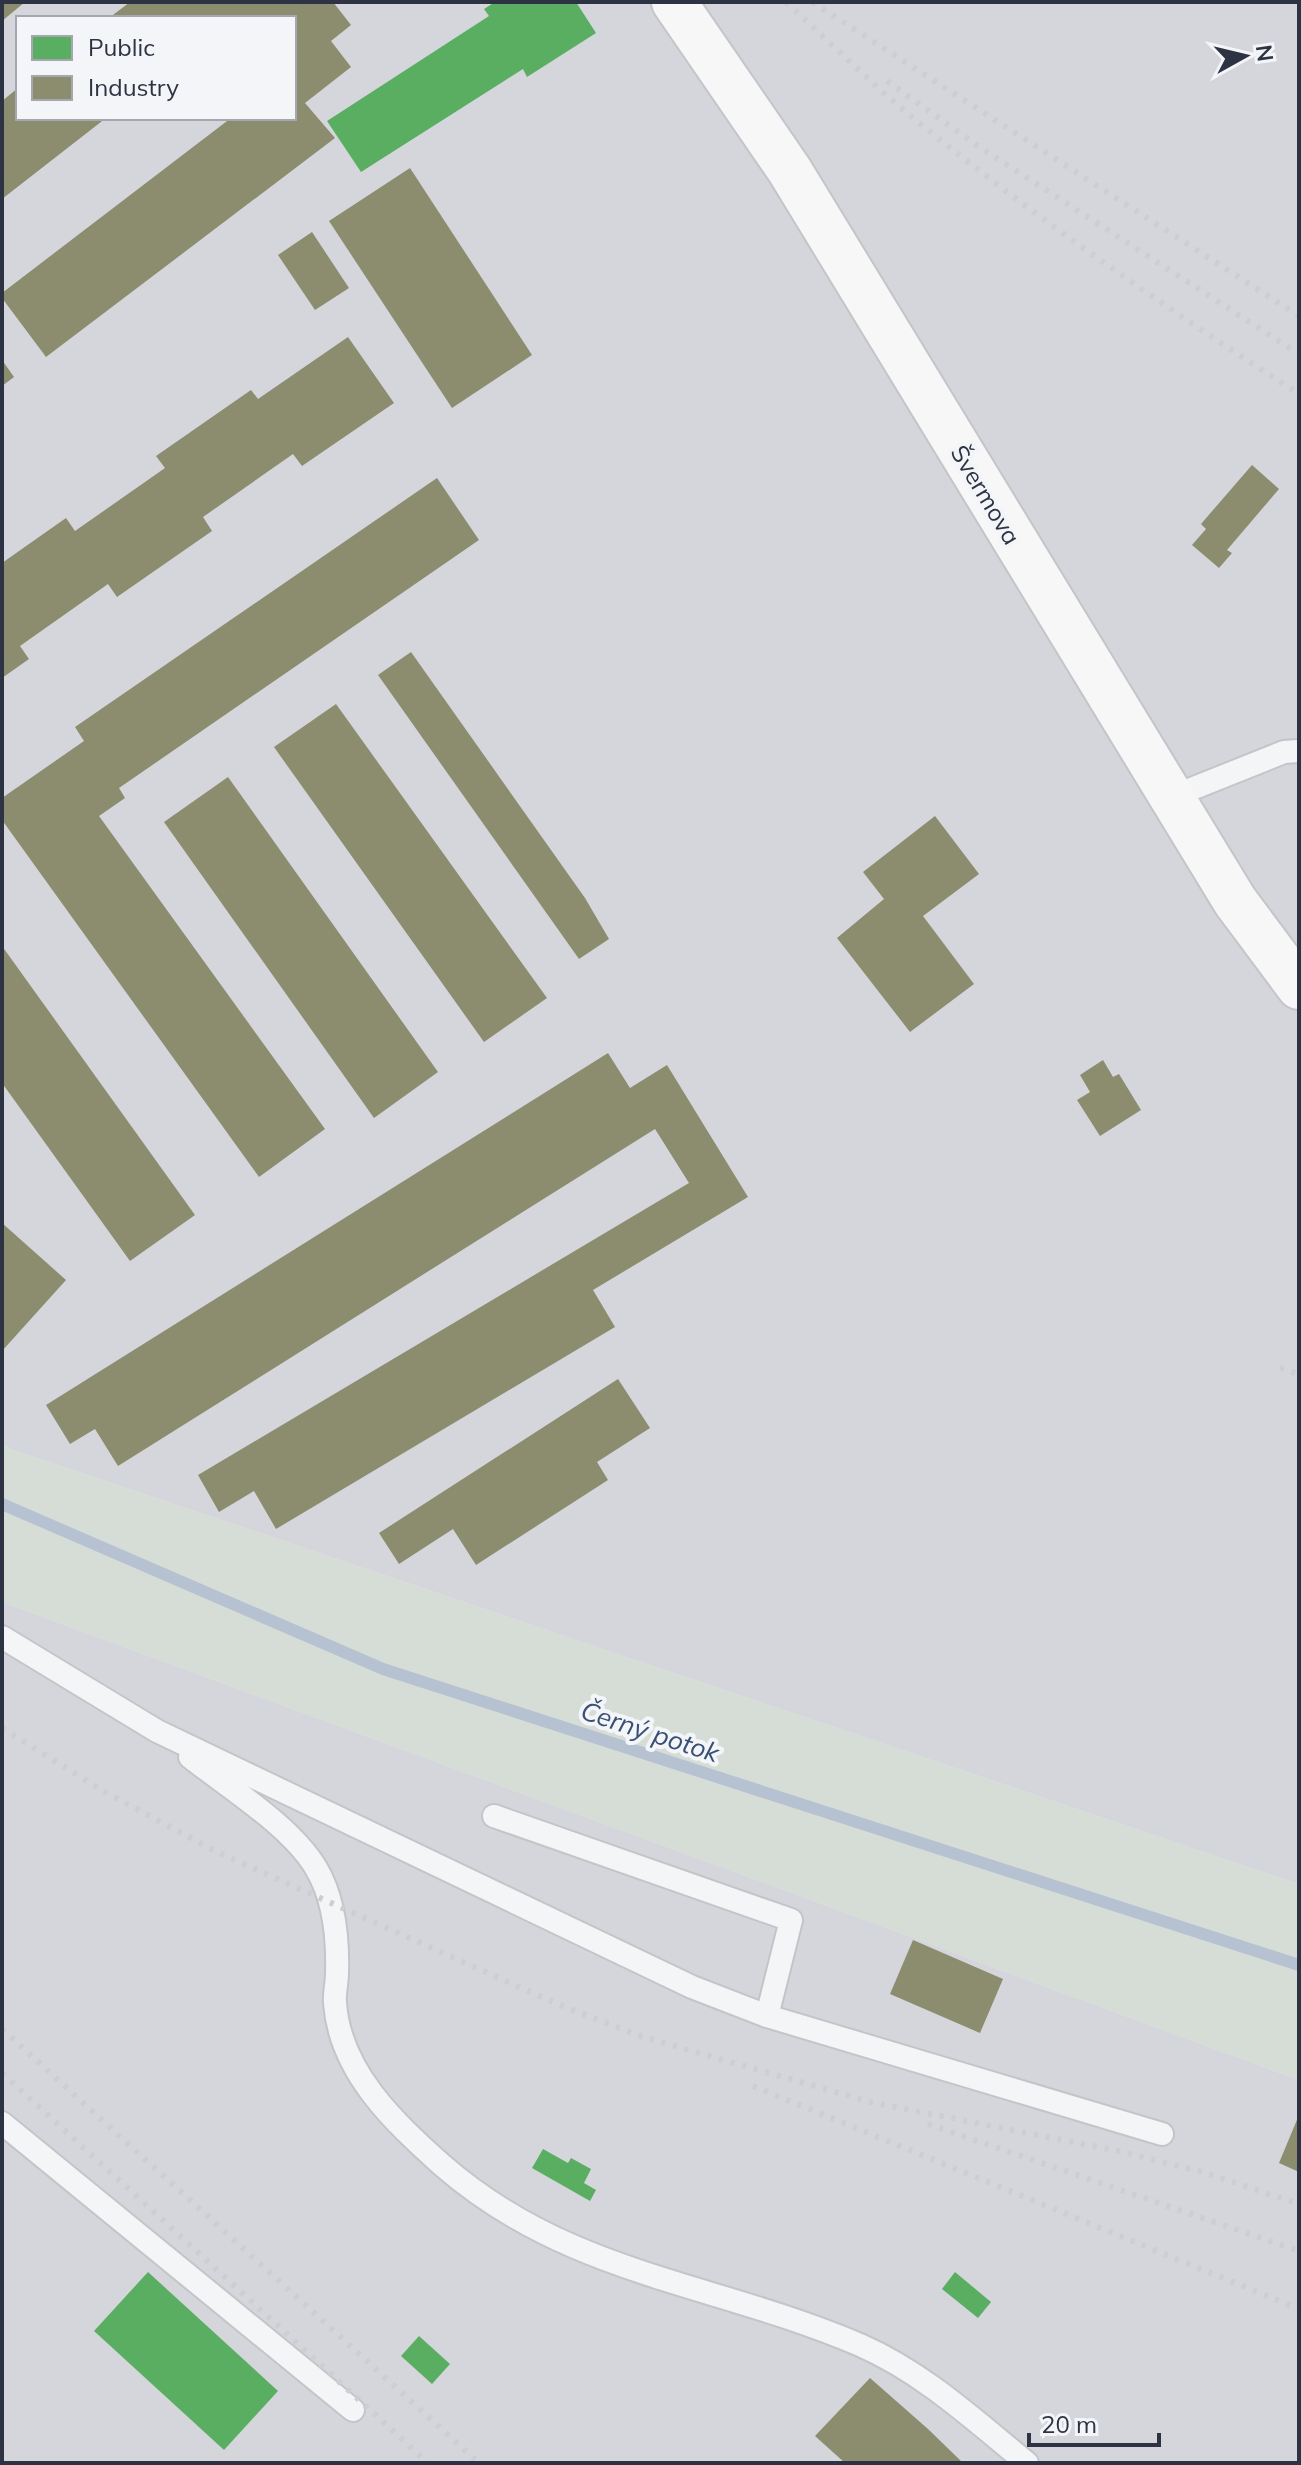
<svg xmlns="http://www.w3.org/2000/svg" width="1301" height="2465" font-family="Mulish,sans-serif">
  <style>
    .built { fill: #d4d6dc; fill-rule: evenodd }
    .green { fill: #d5ddd6 }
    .public { fill: #5aae61 }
    .industry { fill: #8c8c6e }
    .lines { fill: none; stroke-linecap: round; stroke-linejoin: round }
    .stream { stroke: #b6c2d2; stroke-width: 12 }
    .lane-casing { stroke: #c3c5c8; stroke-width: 26 }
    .secondary-casing { stroke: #c3c5c8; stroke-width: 48 }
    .lane { stroke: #f4f5f6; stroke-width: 22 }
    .secondary { stroke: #f7f7f8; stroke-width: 44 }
    .rail { stroke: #cdced1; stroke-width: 6; stroke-dasharray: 4 8; stroke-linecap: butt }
    .labels { text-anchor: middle; stroke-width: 8; stroke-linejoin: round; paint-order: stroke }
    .street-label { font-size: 24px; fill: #2d3342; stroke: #f3f5f8 }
    .water-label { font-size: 26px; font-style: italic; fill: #395073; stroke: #f3f5f8 }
  </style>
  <rect width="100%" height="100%" fill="#e5e7ea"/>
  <!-- built -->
  <g class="built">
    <path d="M2,2H1299V1884L2,1446ZM18,18H294V118H18Z"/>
    <polygon points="2,1602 1299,2080 1299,2463 2,2463"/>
  </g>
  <!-- green -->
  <polygon class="green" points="2,1446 1299,1884 1299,2080 2,1602"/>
  <!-- public -->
  <g class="public">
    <polygon points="495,2 576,2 596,33 527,77 523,69 361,172 327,121 489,16 484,9"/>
    <polygon points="543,2149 568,2163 571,2158 591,2169 584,2183 596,2190 590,2201 532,2168"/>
    <polygon points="148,2272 278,2391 224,2450 94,2331"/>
    <polygon points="955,2272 991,2302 978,2318 942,2289"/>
    <polygon points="419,2336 450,2364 432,2384 401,2356"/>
  </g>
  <!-- industry -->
  <g class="industry">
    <polygon points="2,2 25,2 2,21"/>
    <polygon points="130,2 333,2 351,25 331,41 351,67 305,103 335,138 46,357 2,298 2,293 231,118 294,118 294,18 109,18"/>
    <polygon points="18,88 18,118 106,118 2,199 2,101"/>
    <polygon points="410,168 532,355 452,408 329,221"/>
    <polygon points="312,232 349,288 315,310 278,255"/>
    <polygon points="348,337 394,403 302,466 293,454 203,517 212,531 117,597 108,584 20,646 29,659 2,678 2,563 66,518 75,531 165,468 156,456 251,390 258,399"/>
    <polygon points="2,360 14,377 2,386"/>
    <polygon points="1252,465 1279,489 1227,550 1232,553 1219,568 1192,545 1206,529 1201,524"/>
    <polygon points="437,478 479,540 119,788 125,798 99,816 325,1129 259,1177 2,820 2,798 84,741 75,727"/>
    <polygon points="411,652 585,898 609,939 579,959 378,675"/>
    <polygon points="336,704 547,998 484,1042 274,747"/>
    <polygon points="228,777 438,1072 374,1118 164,822"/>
    <polygon points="935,816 979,874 923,916 974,984 910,1032 837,938 884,899 863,872"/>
    <polygon points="2,946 195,1215 130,1261 2,1083"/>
    <polygon points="608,1053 630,1088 667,1065 748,1197 593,1290 615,1327 276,1529 254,1491 219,1512 198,1475 689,1183 655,1129 118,1466 95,1429 70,1444 46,1405"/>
    <polygon points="1103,1060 1113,1077 1119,1074 1141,1110 1100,1136 1077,1100 1090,1092 1080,1075"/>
    <polygon points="2,1223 66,1280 2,1351"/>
    <polygon points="618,1379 650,1428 597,1462 608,1480 476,1565 453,1529 399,1564 379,1533"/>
    <polygon points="913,1940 1003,1979 980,2033 890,1994"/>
    <polygon points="1299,2115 1299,2172 1279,2163"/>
    <polygon points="870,2378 928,2429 963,2463 845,2463 815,2436"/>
  </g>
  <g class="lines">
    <!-- stream -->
    <polyline class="stream" points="2,1504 383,1669 1299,1965"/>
    <defs>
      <g id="lane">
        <polyline points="1169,798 1284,752 1299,751"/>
        <polyline points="2,1637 157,1731 692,1987 767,2016 1162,2134"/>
        <path d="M190,1757C228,1787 291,1826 316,1868C334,1898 338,1939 337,1973C337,1983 334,1994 335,2003C340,2072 394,2122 442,2165C568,2275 713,2282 860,2345C924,2373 974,2420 1027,2463"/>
        <polyline points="494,1816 791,1920 767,2016"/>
        <polyline points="2,2123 353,2410"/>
      </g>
      <polyline id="secondary" points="674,2 790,171 1235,901 1299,987"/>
    </defs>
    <!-- lane casing -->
    <use href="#lane" class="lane-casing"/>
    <!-- secondary casing -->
    <use href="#secondary" class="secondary-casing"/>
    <!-- lane -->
    <use href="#lane" class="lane"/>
    <!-- secondary -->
    <use href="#secondary" class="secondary"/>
    <!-- rail -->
    <g class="rail">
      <path d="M786,2C828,40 868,81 912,117C1035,218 1166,308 1299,394"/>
      <polyline points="812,2 1299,316"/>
      <polyline points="887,81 975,144 1299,354"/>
      <polyline points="1280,1368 1299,1374"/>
      <polyline points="2,1728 103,1791 217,1852 555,2003 640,2036 870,2102 1123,2152 1202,2172 1299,2204"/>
      <polyline points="2,2029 479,2463"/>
      <polyline points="2,2073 428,2463"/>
      <polyline points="753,2086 1299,2309"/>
      <polyline points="928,2124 1299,2251"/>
    </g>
  </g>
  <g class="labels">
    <!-- street labels -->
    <g class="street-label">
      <text transform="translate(985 495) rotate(59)" y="8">Švermova</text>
    </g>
    <!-- water labels -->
    <g class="water-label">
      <text transform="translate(650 1732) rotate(18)" y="9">Černý potok</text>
    </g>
  </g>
  <!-- border -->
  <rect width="1301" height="2465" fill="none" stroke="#2d3342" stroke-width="8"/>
  <!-- legend -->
  <rect x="16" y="16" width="280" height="104" fill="#f3f5f8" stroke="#a4a7af" stroke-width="2"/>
  <rect x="32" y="36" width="40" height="24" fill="#5aae61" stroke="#a4a7af" stroke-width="2"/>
  <text x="88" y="56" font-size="24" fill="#2d3342">Public</text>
  <rect x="32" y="76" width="40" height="24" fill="#8c8c6e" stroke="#a4a7af" stroke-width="2"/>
  <text x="88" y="96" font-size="24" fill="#2d3342">Industry</text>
  <!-- north arrow -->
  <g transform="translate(1245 56) rotate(82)" stroke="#f3f5f8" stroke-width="6" paint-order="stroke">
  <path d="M0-6L14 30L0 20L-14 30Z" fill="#2d3342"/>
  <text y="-12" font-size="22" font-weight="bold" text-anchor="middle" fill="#2d3342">N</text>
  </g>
  <!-- scale -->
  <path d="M1029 2433v12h130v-12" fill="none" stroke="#2d3342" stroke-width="4"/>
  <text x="1041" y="2433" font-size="24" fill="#2d3342" stroke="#f3f5f8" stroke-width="6" paint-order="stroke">20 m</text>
</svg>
